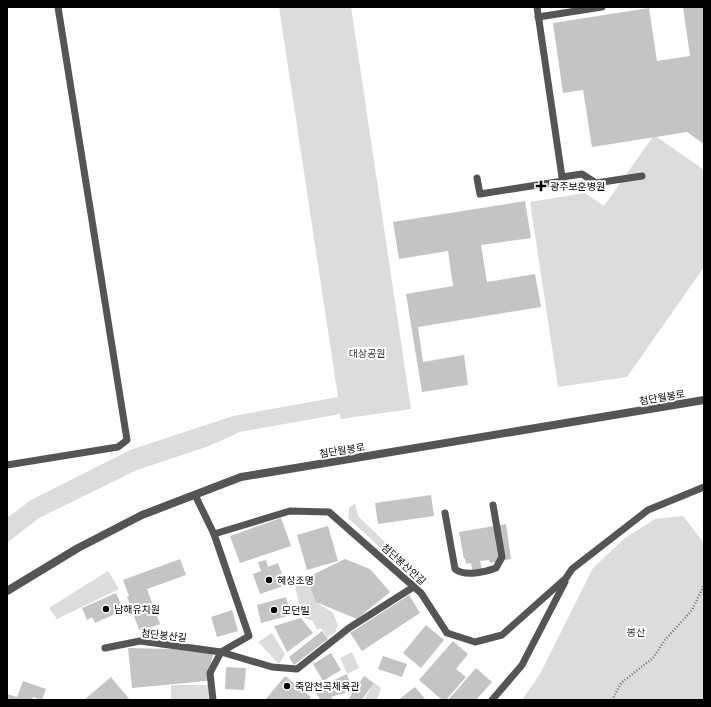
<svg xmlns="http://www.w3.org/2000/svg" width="711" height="707" font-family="Manrope,'Noto Sans KR',sans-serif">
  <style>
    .green { fill: #dcdcdc }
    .building { fill: #c4c4c4 }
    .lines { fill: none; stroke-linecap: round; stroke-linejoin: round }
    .path { stroke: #777; stroke-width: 2.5; stroke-dasharray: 1 2; stroke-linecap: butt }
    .service { stroke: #555; stroke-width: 7 }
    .tertiary { stroke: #555; stroke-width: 8 }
    .poi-dot { fill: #000; stroke: #fff; stroke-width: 1.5 }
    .labels { text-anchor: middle; stroke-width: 4; stroke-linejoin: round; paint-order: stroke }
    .poi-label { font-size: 10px; fill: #000; stroke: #fff; text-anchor: start }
    .park-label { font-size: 10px; fill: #333; stroke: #fff }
    .street-label { font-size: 10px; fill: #000; stroke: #fff }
  </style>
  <rect width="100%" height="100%" fill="#fff"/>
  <!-- green -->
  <g class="green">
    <polygon points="279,7 351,7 411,409 341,419 340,414 240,432 209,446 137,470 39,518 7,543 7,518 31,500 130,450 233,416 338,397"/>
    <polygon points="654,135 704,170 704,267 627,377 558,387 530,202 585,193 604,206"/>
    <polygon points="355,503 358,516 386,543 383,550 348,518 349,508"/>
    <polygon points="683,516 704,543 704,700 522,700 540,674 593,568 625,538 655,519"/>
    <polygon points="108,571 119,589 57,619 49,608"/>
    <polygon points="305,575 316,602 333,613 338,625 335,633 327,637 321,628 317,630 313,621 297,615 300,607 293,578"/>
    <polygon points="272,633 285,654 279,664 258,642"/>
    <polygon points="352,652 359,668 347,674 340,658"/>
    <polygon points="374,683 381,688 377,700 364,700"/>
    <polygon points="171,685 208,685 209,700 171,700"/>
  </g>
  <!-- building -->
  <g class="building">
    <polygon points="683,7 704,7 704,144 687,132 592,147 583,90 563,93 553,23 649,8 657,61 690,56"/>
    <polygon points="525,201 531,238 481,245 487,282 535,274 541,307 418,327 423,362 464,355 468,385 422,392 406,294 453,286 448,251 399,259 393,222"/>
    <polygon points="431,495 434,516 378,524 375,503"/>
    <polygon points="281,518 291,546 240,563 230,536"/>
    <polygon points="506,524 511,559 490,563 489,560 480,561 483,574 473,575 471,563 466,564 465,558 464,559 459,532"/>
    <polygon points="328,526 338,561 307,570 297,535"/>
    <polygon points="180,559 186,575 147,589 160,624 140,632 127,597 129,596 123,580"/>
    <polygon points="345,559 370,569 390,592 357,619 316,602 306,578"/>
    <polygon points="266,560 268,567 278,563 286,585 260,594 253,574 261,571 258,562"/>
    <polygon points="116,593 124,610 95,623 92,617 87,620 82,608"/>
    <polygon points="409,595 420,613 362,651 350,633"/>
    <polygon points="286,597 291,615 261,623 257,605"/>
    <polygon points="232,610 238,631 217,637 211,617"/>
    <polygon points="301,618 313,633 287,652 274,626"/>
    <polygon points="426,625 444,640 421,668 403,653"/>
    <polygon points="322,631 328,639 294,665 289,657"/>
    <polygon points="453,641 468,654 456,669 466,677 446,700 442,700 419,680"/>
    <polygon points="128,648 173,649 213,654 207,681 132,688"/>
    <polygon points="331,653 341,670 323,681 313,664"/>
    <polygon points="383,656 407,664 402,677 378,669"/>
    <polygon points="226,667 246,668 244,690 225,689"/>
    <polygon points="476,668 492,682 476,700 448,700"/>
    <polygon points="347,674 351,687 346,688 345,693 331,697 333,700 320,700 312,683 326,684"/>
    <polygon points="285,676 311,697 309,700 265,700"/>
    <polygon points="364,676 374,683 362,700 348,700"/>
    <polygon points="111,677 130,700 84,700"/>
    <polygon points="23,681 46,689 42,700 33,697 32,700 7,700 7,694 17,697"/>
    <polygon points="415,687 426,700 398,700"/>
  </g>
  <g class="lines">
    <!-- path -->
    <polyline class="path" points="612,700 621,683 653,658 665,640 692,610 704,585"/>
    <!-- service -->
    <g class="service">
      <polyline points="537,7 562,177 582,174 596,183 642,176"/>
      <polyline points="538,17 602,7"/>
      <polyline points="477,178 480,194 563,181 562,177"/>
      <polyline points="7,465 118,447 127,440 58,7"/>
      <polyline points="195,495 214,534 249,636 221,652 210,673 213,700"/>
      <path d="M445,513L455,569C465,577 485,572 496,568L502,557L493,505"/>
      <polyline points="214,534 290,511 329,512 421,593 447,633 475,642 502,635 566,578 572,569 648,510 704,487"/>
      <polyline points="105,648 140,641 221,652 272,667 297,669 349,628 415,586"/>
      <polyline points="492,700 522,665 565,582"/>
    </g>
    <!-- tertiary -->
    <polyline class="tertiary" points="7,591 78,548 142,515 241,477 704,400"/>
  </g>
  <!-- markers -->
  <g class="poi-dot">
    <path d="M539 180h4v4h4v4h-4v4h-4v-4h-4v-4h4z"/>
    <circle cx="269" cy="580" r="4"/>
    <circle cx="106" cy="609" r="4"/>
    <circle cx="274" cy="610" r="4"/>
    <circle cx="287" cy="686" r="4"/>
  </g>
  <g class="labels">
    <!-- poi labels -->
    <g class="poi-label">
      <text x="550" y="190">광주보훈병원</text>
      <text x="277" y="584">혜성조명</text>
      <text x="114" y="613">남해유치원</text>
      <text x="282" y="614">모던빌</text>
      <text x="295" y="690">죽암천곡체육관</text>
    </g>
    <!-- park labels -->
    <g class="park-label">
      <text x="367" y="357">대상공원</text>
      <text x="636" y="636">봉산</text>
    </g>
    <!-- street labels -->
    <g class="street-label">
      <text transform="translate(662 397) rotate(-10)" y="4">첨단월봉로</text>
      <text transform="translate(342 450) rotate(-9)" y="4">첨단월봉로</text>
      <text transform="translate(404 564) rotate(42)" y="4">첨단봉산안길</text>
      <text transform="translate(164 635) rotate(6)" y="4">첨단봉산길</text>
    </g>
  </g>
  <!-- border -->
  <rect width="711" height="707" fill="none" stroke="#000000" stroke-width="16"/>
</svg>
